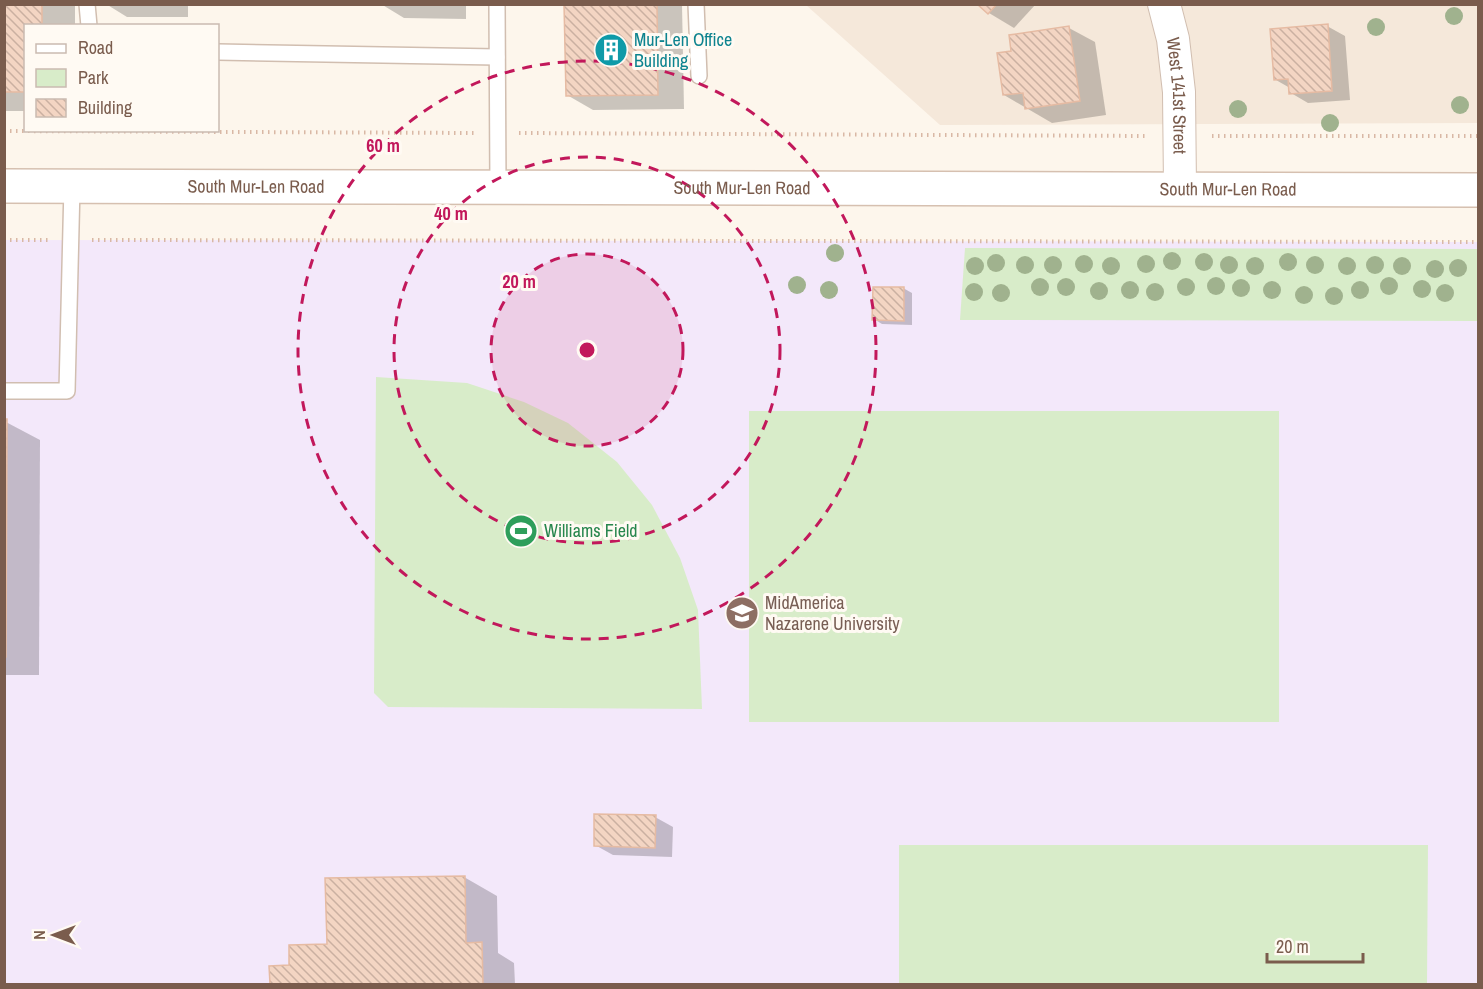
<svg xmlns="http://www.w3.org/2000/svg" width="1483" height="989" font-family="'Archivo Narrow',sans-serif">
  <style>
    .residential { fill: #f5e8da }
    .education { fill: #f3e8fa }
    .green { fill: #d8ecc9 }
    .shadow { fill: #0003 }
    .building { fill: url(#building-back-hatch); stroke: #e6bba3; stroke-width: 1.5 }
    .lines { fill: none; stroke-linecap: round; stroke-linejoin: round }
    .service-casing { stroke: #d1beb0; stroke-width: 18 }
    .minor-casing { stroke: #d1beb0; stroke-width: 34 }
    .secondary-casing { stroke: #d6c0b0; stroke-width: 36 }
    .path { stroke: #d9b8a5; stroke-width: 4; stroke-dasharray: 1.5 4.5; stroke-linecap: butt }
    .service { stroke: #fff; stroke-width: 15 }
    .minor { stroke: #fff; stroke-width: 32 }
    .secondary { stroke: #fff; stroke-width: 33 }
    .tree { fill: #a0b28e }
    .ring { fill: none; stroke: #c2185b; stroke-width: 3; stroke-dasharray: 10 8 }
    .labels { text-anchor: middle; stroke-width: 6; stroke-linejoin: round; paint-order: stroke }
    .culture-label { font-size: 18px; fill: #0d838f; stroke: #fffaf3; text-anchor: start }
    .street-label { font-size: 18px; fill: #7a5c4d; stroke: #fffaf3 }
    .leisure-label { font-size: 18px; fill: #27864d; stroke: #fffaf3; text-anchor: start }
    .education-label { font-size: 18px; fill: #785e54; stroke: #fffaf3; text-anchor: start }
    .centre { fill: #c2185b; stroke: #fffaf3; stroke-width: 3 }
    .ring-label { font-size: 18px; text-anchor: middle; font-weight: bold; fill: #c2185b; stroke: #fffaf3; stroke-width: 6; stroke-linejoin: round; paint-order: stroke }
  </style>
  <defs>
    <pattern id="building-back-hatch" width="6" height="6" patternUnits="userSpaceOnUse" patternTransform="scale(1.5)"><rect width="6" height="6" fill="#f3d5c3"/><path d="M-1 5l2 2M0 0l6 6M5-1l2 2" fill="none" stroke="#cab0a1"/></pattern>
  </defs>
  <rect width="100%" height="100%" fill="#fdf6ec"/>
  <!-- residential -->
  <polygon class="residential" points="806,5 1478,5 1478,123 940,125"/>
  <!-- education -->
  <polygon class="education" points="5,240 1478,242 1478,984 5,984"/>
  <!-- green -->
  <g class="green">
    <polygon points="965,248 1478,249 1478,321 960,320"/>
    <polygon points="376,377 467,383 524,402 568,423 617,462 652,505 680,558 698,610 702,709 388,707 374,693"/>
    <rect x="749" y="411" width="530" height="311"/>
    <polygon points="899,845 1428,845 1427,984 899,984"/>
  </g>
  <!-- shadow -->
  <g class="shadow">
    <polygon points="4,4 75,4 75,26 26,26 26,111 4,111"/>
    <polygon points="106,4 188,4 188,17 127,17"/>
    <polygon points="381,4 466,4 466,19 404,18"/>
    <polygon points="566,4 682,4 684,109 593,110 567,95"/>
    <polygon points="979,4 1036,4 1014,28 989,13"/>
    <polygon points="1327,26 1345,36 1350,100 1308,103 1291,93 1290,88 1276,80"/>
    <polygon points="1069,28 1095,42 1106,115 1052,123 1004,95"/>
    <polygon points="903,288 912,293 912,325 882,324 874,319"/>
    <polygon points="4,421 40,440 39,675 4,675"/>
    <polygon points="655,817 673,827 672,857 613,855 595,845"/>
    <polygon points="464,877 497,896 498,953 514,963 515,984 271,984 271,967 291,967"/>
  </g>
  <!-- building -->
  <g class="building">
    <polygon points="4,4 42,4 42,26 26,26 26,92 4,92"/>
    <polygon points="564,4 657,4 658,95 566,96"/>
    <polygon points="977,4 997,4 988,14"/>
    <polygon points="1328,24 1332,91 1289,94 1288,79 1274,80 1270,29"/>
    <polygon points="1069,26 1080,101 1025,109 1023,93 1003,95 997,53 1011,51 1009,35"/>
    <polygon points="873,287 904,287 904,321 872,320"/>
    <polygon points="4,419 7,419 6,657 4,657"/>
    <polygon points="594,814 656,815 655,848 594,846"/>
    <polygon points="465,876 466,943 482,942 483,984 270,984 269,966 289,965 289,945 327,944 325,878"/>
  </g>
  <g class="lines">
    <defs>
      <g id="service">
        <polyline points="87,4 89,26"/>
        <polyline points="497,4 498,187"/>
        <polyline points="696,4 699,76"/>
        <polyline points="218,52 497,57"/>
        <polyline points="4,391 67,391 72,186"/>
      </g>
      <g id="minor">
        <path id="s1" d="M1164,4L1173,39L1179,92L1180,188"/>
      </g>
      <g id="secondary">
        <path id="s2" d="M4,186L1478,190"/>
      </g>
    </defs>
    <!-- service casing -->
    <use href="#service" class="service-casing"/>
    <!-- minor casing -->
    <use href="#minor" class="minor-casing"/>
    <!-- secondary casing -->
    <use href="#secondary" class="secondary-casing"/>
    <!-- path -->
    <g class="path">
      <polyline points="4,131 476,133"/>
      <polyline points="519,133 1148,136"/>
      <polyline points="1212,136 1478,136"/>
      <polyline points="4,240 49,240"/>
      <polyline points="92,240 1478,242"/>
    </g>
    <!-- service -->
    <use href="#service" class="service"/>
    <!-- minor -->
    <use href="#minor" class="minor"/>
    <!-- secondary -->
    <use href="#secondary" class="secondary"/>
  </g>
  <!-- trees -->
  <g class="tree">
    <circle cx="1454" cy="16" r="9"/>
    <circle cx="1376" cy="27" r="9"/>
    <circle cx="1460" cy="105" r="9"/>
    <circle cx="1238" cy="109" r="9"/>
    <circle cx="1330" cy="123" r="9"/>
    <circle cx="835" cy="253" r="9"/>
    <circle cx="1172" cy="261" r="9"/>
    <circle cx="1204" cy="262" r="9"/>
    <circle cx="1288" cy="262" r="9"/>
    <circle cx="996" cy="263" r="9"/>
    <circle cx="1084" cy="264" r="9"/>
    <circle cx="1146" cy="264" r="9"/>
    <circle cx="1025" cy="265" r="9"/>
    <circle cx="1053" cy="265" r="9"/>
    <circle cx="1229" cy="265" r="9"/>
    <circle cx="1315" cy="265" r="9"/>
    <circle cx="1375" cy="265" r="9"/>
    <circle cx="975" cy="266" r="9"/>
    <circle cx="1111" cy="266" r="9"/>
    <circle cx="1255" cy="266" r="9"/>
    <circle cx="1347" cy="266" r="9"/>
    <circle cx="1402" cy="266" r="9"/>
    <circle cx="1458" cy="268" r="9"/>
    <circle cx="1435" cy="269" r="9"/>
    <circle cx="797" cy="285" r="9"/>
    <circle cx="1216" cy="286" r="9"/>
    <circle cx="1389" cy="286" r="9"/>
    <circle cx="1040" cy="287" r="9"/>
    <circle cx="1066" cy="287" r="9"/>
    <circle cx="1186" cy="287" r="9"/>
    <circle cx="1241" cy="288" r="9"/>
    <circle cx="1422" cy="289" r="9"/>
    <circle cx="829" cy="290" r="9"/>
    <circle cx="1130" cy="290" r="9"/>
    <circle cx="1272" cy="290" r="9"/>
    <circle cx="1360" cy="290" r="9"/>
    <circle cx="1099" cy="291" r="9"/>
    <circle cx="974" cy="292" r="9"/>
    <circle cx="1155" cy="292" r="9"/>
    <circle cx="1001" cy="293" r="9"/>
    <circle cx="1445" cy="293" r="9"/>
    <circle cx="1304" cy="295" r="9"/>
    <circle cx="1334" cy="296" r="9"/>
  </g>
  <!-- distance rings -->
  <circle cx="587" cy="350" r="96" fill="#c2185b" fill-opacity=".12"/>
  <g class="ring">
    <circle cx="587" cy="350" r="96"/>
    <circle cx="587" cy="350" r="193"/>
    <circle cx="587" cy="350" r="289"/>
  </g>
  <!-- icons -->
  <defs>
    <symbol id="building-disc" viewBox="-11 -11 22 22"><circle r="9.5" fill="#0f9aa8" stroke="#fffaf3"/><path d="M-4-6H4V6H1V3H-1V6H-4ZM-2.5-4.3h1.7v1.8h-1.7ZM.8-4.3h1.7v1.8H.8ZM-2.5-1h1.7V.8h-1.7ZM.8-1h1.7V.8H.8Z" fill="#fff"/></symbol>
    <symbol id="stadium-disc" viewBox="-11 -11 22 22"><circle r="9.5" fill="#2e9e5b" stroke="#fffaf3"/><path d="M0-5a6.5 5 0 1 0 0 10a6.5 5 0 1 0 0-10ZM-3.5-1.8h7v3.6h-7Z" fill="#fff"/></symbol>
    <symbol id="university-disc" viewBox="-11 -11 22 22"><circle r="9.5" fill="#8d6e63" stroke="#fffaf3"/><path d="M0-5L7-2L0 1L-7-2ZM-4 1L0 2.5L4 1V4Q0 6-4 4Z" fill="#fff"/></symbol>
  </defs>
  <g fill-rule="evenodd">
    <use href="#building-disc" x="592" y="31" width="38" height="38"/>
    <use href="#stadium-disc" x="502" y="512" width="38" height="38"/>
    <use href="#university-disc" x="723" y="594" width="38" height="38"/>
  </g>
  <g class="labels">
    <!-- culture labels -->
    <g class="culture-label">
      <text x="634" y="46">Mur-Len Office<tspan x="634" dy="21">Building</tspan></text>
    </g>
    <!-- street labels -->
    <g class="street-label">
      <text dy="6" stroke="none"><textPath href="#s1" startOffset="93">West 141st Street</textPath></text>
      <text dy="6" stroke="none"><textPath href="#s2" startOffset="252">South Mur-Len Road</textPath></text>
      <text dy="6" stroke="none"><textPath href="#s2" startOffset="738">South Mur-Len Road</textPath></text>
      <text dy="6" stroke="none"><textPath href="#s2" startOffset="1224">South Mur-Len Road</textPath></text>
    </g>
    <!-- leisure labels -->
    <g class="leisure-label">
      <text x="544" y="537">Williams Field</text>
    </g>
    <!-- education labels -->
    <g class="education-label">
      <text x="765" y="609">MidAmerica<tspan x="765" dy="21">Nazarene University</tspan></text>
    </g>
  </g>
  <circle cx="587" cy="350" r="9" class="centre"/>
  <g class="ring-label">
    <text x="383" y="152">60 m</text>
    <text x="451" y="220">40 m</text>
    <text x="519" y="288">20 m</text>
  </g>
  <!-- border -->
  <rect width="1483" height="989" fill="none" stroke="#7a5c4d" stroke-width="12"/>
  <!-- legend -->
  <rect x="24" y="24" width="195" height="108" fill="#fffaf3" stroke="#cabbb1" stroke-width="1.5"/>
  <rect x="36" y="44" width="30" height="9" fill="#ffffff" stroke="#cabbb1" stroke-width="1.5"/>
  <text x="78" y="54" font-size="18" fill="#7a5c4d">Road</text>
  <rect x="36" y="69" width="30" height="18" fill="#d8ecc9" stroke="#cabbb1" stroke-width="1.5"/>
  <text x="78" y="84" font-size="18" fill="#7a5c4d">Park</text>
  <rect x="36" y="99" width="30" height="18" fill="url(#building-back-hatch)" stroke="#cabbb1" stroke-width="1.5"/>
  <text x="78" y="114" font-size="18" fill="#7a5c4d">Building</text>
  <!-- north arrow -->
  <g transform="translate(54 935) rotate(270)" stroke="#fffaf3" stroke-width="4.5" paint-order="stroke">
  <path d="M0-4.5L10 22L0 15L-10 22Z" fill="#7a5c4d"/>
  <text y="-9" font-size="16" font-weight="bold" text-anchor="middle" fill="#7a5c4d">N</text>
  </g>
  <!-- scale -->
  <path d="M1267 953v9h96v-9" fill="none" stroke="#7a5c4d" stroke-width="3"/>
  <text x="1276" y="953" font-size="18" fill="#7a5c4d" stroke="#fffaf3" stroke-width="4.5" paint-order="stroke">20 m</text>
</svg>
